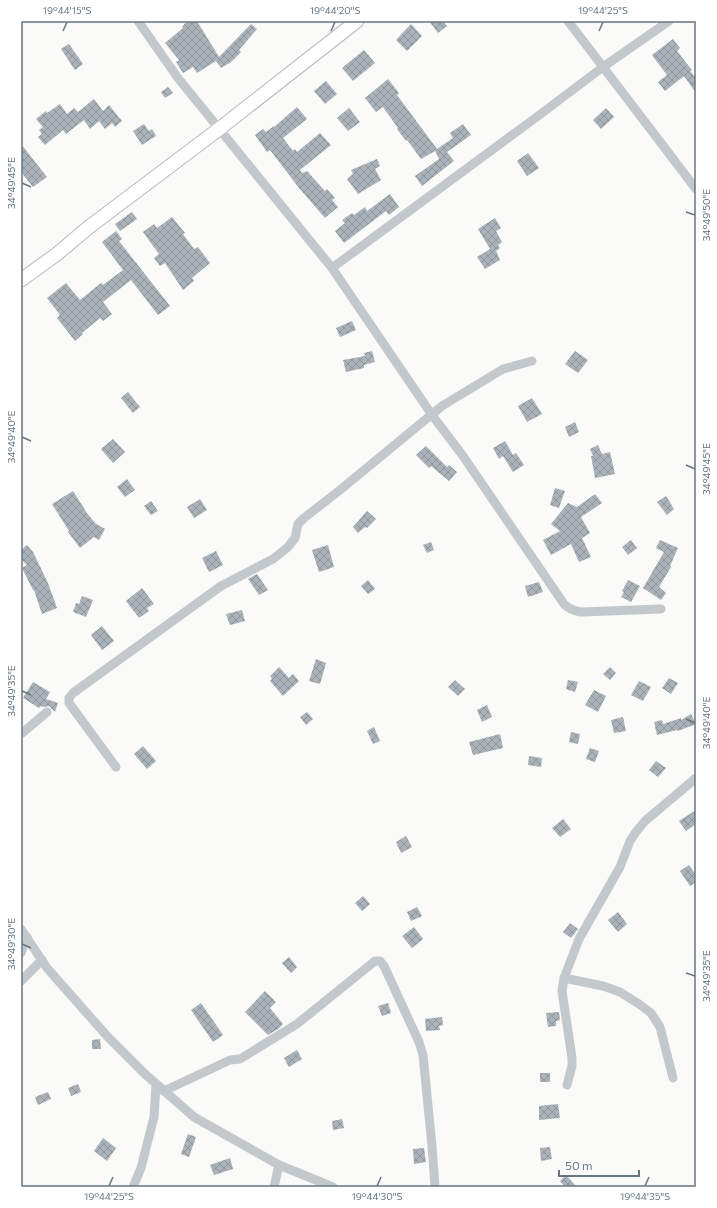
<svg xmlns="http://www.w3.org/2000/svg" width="717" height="1208" font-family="Commissioner,sans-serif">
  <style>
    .building { fill: url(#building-cross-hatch) }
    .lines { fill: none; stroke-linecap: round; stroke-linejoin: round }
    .secondary-casing { stroke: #b3babf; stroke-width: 15 }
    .street { stroke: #c3c8cc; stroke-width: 9 }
    .secondary { stroke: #fff; stroke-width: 13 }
    .ticks { fill: none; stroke: #657683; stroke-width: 1.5 }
    .neatline { fill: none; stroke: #657683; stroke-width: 1.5 }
    .ticks-label { font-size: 10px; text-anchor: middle; fill: #657683 }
  </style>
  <defs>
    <pattern id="building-cross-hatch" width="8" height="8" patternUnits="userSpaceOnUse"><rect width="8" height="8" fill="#aab3b9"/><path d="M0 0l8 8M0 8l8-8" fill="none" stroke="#8e969c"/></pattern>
  </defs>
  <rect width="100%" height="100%" fill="#fafaf8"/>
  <!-- building -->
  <g class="building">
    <polygon points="187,21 197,21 219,57 251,24 257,29 239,50 241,52 231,62 221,68 216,61 197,73 193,67 183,73 176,62 179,60 165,43 183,28 182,27"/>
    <polygon points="429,21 443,21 447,26 438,33"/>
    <polygon points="411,24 422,36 407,51 396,40"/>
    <polygon points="673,39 680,48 677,51 692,70 690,71 696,78 696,93 684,76 665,91 658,82 667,75 652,55"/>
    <polygon points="69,44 83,64 75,70 61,49"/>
    <polygon points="364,50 375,63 353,81 342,68"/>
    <polygon points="388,79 399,93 397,95 437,149 453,138 450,133 463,124 471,135 447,152 454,161 422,186 415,176 439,159 435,151 421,159 407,140 406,141 397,129 398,128 383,107 376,112 365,98"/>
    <polygon points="326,81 337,94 325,104 314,91"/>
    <polygon points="168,87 173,93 165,98 161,92"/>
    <polygon points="94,99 103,111 109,105 122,121 115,127 112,123 105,129 99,121 90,129 84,120 66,134 63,130 45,145 38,137 42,134 39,130 43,127 36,119 46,111 47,113 60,104 67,114 74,108 78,112"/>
    <polygon points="297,107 307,119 283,138 293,151 295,149 297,152 320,133 331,145 300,170 302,173 307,171 325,191 327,189 335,198 332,200 338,207 325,218 299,188 270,150 267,152 255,135 263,129 266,132 274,126 274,127"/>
    <polygon points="349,108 360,122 348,131 337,118"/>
    <polygon points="606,108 614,117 601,129 593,120"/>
    <polygon points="144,124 149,131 152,129 156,136 142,145 133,131"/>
    <polygon points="21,144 47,177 33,187 21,172"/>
    <polygon points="528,153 539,168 527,176 517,161"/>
    <polygon points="377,159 380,166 375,169 381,180 358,194 347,179 353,174 351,170"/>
    <polygon points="390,194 399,207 389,215 386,211 344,243 335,231 345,223 342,220 352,213 354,215 365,207 367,211"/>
    <polygon points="132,212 137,219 120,231 115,224"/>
    <polygon points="172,217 185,233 183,234 194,249 198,247 210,263 192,278 194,281 183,290 165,263 160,266 154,258 159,254 143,232 154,224 157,228"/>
    <polygon points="495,218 501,228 496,231 502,242 498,245 500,248 496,251 500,260 485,269 477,257 490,249 478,229"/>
    <polygon points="116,231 122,239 119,241 170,306 158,315 131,280 103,302 112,314 103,321 100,318 82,333 83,334 75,341 57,318 60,315 47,298 66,283 80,300 101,283 103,285 123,270 102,242"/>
    <polygon points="352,321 356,330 340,337 336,328"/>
    <polygon points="372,351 375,362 364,365 364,368 346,372 343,360 365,356 364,353"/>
    <polygon points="575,351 588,360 578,373 565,364"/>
    <polygon points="128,392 140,407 133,413 121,398"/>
    <polygon points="532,398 542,414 527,422 518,406"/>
    <polygon points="575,422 579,432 569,437 565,427"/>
    <polygon points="113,439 125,452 113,463 101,449"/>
    <polygon points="505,441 513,455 516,453 524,465 513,472 503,456 499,459 493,448"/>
    <polygon points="598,445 602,454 610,452 615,474 595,478 591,456 593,456 590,449"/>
    <polygon points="426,446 447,467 449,465 457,472 449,481 431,466 429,468 416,455"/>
    <polygon points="127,479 135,490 125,497 117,487"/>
    <polygon points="555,488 565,491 559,508 550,505"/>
    <polygon points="73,491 87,513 95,523 105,529 99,540 94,537 80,548 68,532 69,531 52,504"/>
    <polygon points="595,494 602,503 581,517 590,533 582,538 591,557 579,562 571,544 551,555 543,540 560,531 551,524 568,503 577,507"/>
    <polygon points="666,496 674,509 667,515 657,502"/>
    <polygon points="200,499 207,510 194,518 187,507"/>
    <polygon points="151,501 158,511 151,515 144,506"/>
    <polygon points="367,511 376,519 367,528 365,527 358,533 353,527"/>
    <polygon points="631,540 637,548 628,555 622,547"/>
    <polygon points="660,540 678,548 670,566 671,567 659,587 666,593 661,600 643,588 664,552 656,548"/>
    <polygon points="431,542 434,550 427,553 423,545"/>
    <polygon points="27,545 33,552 48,583 57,608 42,614 34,590 33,590 22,568 27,565 21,559 21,550"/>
    <polygon points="328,545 334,567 319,572 312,550"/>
    <polygon points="216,551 223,565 209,572 202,558"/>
    <polygon points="257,574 268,590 259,595 248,579"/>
    <polygon points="368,580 375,589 368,594 361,586"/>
    <polygon points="628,580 640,586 631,602 621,597 624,592 622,591"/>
    <polygon points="539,582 543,592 528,597 525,586"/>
    <polygon points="142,588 154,604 147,608 149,611 139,618 126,601"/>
    <polygon points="82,596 93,600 86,617 73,612 76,603 79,604"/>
    <polygon points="242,610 245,621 230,625 226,614"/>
    <polygon points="102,626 114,641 102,650 91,635"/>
    <polygon points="316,659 326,663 320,684 309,681"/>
    <polygon points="279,667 289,678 293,674 299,681 283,696 270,681 272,679 270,676"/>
    <polygon points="610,667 616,673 610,680 603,674"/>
    <polygon points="669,678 678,683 671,694 662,688"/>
    <polygon points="455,680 465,689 458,696 448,687"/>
    <polygon points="568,680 578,682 575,692 566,689"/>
    <polygon points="639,681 651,687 643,701 631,695"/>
    <polygon points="33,682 50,692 46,699 58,703 55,712 49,706 44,707 41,706 39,708 23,698"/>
    <polygon points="594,690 606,696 598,712 585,705"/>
    <polygon points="487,705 492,717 482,722 477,710"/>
    <polygon points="307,712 313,719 306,725 300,717"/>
    <polygon points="691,714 696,724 678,731 677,730 657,735 654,722 662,720 663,724 681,718 681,720"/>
    <polygon points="623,717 626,731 614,733 611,720"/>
    <polygon points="374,727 380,741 373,744 367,731"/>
    <polygon points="571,732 580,734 578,744 569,742"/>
    <polygon points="500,734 503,748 473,755 469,742"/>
    <polygon points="143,746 156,761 147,769 134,754"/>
    <polygon points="590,748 599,751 595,762 586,759"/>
    <polygon points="529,756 542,758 541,767 528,765"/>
    <polygon points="656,761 666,768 658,777 649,770"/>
    <polygon points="696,810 696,824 686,831 679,821"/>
    <polygon points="563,819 571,829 560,837 552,828"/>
    <polygon points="406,836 412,847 401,853 396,842"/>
    <polygon points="689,865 696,875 696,882 690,886 680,871"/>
    <polygon points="363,896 370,904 362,911 355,903"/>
    <polygon points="417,907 422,916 411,921 407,912"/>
    <polygon points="618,912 627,924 618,932 608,920"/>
    <polygon points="570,923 578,929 571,938 563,932"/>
    <polygon points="414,927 423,939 412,948 402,936"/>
    <polygon points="289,957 297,967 291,973 282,963"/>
    <polygon points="265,991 276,1002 270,1008 283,1024 278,1029 268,1035 245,1012"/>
    <polygon points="201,1003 223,1035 213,1042 191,1010"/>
    <polygon points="388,1003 391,1013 382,1016 378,1006"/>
    <polygon points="559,1012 560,1020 556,1021 556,1026 548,1027 546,1013"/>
    <polygon points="442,1017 443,1025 439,1026 440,1030 426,1031 425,1019"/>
    <polygon points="100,1039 101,1049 92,1049 92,1040"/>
    <polygon points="297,1050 302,1059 289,1067 284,1058"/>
    <rect x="540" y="1073" width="10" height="9"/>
    <polygon points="78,1084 81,1092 71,1096 68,1088"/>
    <polygon points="48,1092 51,1099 38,1105 35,1097"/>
    <polygon points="558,1104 560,1118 539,1120 539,1106"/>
    <polygon points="342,1119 344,1128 333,1130 332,1121"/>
    <polygon points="188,1134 196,1137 189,1157 181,1154"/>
    <polygon points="103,1138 116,1148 107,1161 94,1151"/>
    <polygon points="550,1147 552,1159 541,1161 540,1148"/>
    <polygon points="424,1148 426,1162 414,1164 413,1149"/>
    <polygon points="230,1158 233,1169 214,1175 210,1165"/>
    <polygon points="566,1175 577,1187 565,1187 560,1181"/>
  </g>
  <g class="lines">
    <defs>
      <polyline id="secondary" points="21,280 57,254 89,227 219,129 357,21"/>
    </defs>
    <!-- secondary casing -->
    <use href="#secondary" class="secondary-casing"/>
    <!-- street -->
    <g class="street">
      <path d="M138,21L178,78L332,268L432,415L463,456L564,604C569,609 574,611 581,612L661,609"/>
      <polyline points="568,21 696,189"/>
      <polyline points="332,268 534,119 603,67 669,21"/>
      <polyline points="21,734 47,712"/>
      <polyline points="116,767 69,703 69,698 73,693 221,586 273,559 288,547 295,538 298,524 304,518 340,490 442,406 503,369 532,361"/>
      <polyline points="21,929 47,968 107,1036 145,1074 194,1117 279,1165 333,1187"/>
      <polyline points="21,953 27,937"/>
      <polyline points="564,978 603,986 620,992 639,1004 651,1013 660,1027 673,1078"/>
      <polyline points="21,981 42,960"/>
      <polyline points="567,1085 572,1066 572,1058 562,991 564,978 579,939 620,867 630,841 636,832 645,821 696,778"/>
      <polyline points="164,1091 230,1060 240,1059 297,1024 375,961 380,961 384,966 419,1042 423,1055 432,1146 435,1187"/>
      <polyline points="133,1187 141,1168 154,1117 156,1084"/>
      <polyline points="274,1187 279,1165"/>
    </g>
    <!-- secondary -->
    <use href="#secondary" class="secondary"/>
  </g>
  <!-- ticks -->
  <path class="ticks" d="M63,31L67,22M331,31L335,22M599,31L603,22M22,183L31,187M686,212L695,215M22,437L31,441M686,465L695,469M22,691L31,695M686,719L695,723M22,944L31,948M686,973L695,976M109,1186L113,1177M377,1186L381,1177M645,1186L649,1177"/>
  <!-- border -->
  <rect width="717" height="1208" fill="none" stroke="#ffffff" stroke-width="44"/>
  <!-- scale -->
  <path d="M559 1170v6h80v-6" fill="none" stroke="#657683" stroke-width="2"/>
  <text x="565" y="1170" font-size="12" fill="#657683" stroke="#ffffff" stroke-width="3" paint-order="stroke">50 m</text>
  <rect x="22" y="22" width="673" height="1164" class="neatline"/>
  <g class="ticks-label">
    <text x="67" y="14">19°44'15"S</text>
    <text x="335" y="14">19°44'20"S</text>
    <text x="603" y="14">19°44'25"S</text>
    <text transform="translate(11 183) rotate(-90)" y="4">34°49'45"E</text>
    <text transform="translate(706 215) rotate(-90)" y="4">34°49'50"E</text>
    <text transform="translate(11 437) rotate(-90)" y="4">34°49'40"E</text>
    <text transform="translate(706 469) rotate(-90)" y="4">34°49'45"E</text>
    <text transform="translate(11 691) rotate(-90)" y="4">34°49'35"E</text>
    <text transform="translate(706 723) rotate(-90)" y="4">34°49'40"E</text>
    <text transform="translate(11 944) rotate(-90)" y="4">34°49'30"E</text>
    <text transform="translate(706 976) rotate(-90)" y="4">34°49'35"E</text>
    <text x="109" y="1200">19°44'25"S</text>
    <text x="377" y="1200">19°44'30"S</text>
    <text x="645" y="1200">19°44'35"S</text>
  </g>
</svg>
